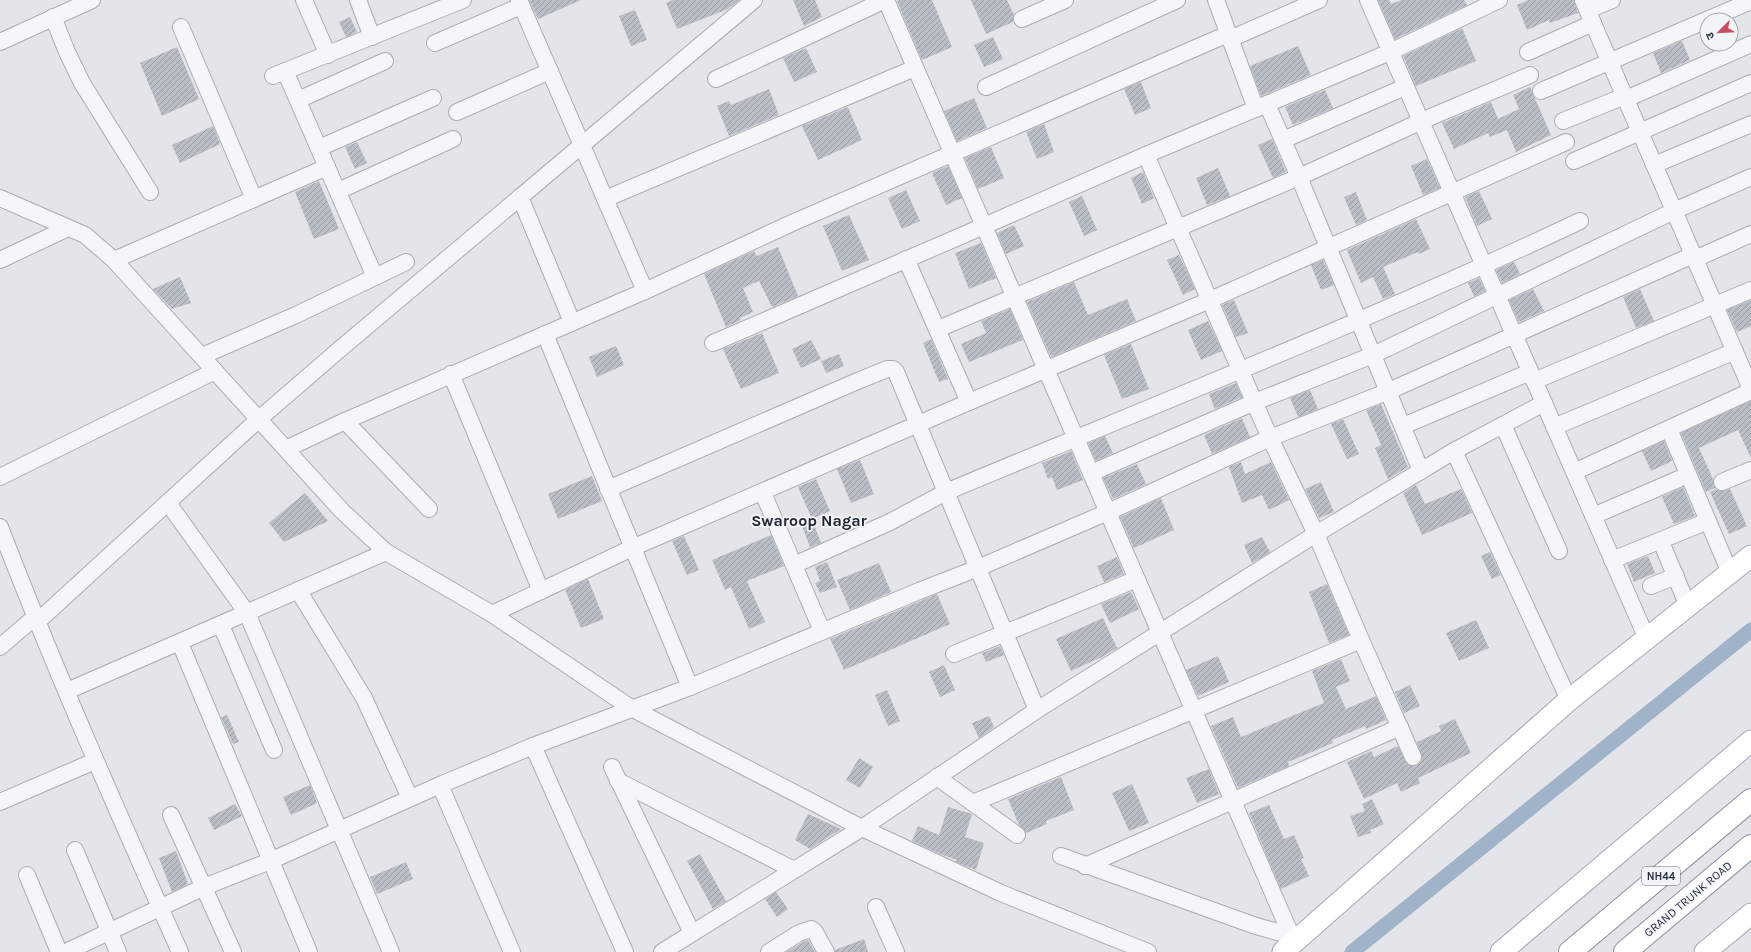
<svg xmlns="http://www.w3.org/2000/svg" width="1751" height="952" font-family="Karla,'Noto Sans Devanagari',sans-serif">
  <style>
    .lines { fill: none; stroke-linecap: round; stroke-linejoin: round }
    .canal { stroke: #a0b3c8; stroke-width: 15 }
    .building { fill: url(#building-hatch) }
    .minor-casing { stroke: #a8acb4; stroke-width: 18 }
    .major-casing { stroke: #a3aab5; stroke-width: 23 }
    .highway-casing { stroke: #8b93a0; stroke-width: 24 }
    .minor { stroke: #f5f6f9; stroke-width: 16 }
    .major { stroke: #fff; stroke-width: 21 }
    .highway { stroke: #fff; stroke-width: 22 }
    .labels { text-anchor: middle; stroke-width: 3.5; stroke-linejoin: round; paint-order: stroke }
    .shield { fill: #f2f4f7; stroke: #676d78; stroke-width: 1 }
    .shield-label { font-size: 11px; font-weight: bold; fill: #2b3341 }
    .street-label { font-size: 12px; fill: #2b3341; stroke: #f2f4f7 }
    .district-label { font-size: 16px; font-weight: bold; fill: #1d2432; stroke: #f2f4f7 }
  </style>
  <defs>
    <pattern id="building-hatch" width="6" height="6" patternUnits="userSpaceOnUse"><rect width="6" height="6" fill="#babfc7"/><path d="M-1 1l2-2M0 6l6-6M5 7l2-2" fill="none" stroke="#979ca3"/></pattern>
  </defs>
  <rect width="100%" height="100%" fill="#e3e5ea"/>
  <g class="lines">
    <!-- canal -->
    <polyline class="canal" points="1352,952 1751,630"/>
  </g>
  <!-- building -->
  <g class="building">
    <polygon points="529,0 581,0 538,19"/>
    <polygon points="673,0 739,0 728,9 677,29 666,3"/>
    <polygon points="793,0 815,0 822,17 804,26"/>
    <polygon points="900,0 932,0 952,47 922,60 897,1"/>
    <polygon points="971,0 1007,0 1014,15 1013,22 986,34"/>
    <polygon points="1378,0 1389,0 1391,4 1402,0 1464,0 1467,5 1395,39"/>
    <polygon points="1528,0 1574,0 1578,13 1550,23 1549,20 1527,30 1517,5"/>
    <polygon points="635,10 647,40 631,46 619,16"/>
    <polygon points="350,17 357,32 346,37 339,22"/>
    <polygon points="1462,28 1476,61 1416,86 1403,56"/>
    <polygon points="993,37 1003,59 984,67 974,45"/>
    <polygon points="1682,41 1690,60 1661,73 1653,53"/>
    <polygon points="1298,46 1311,75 1261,96 1250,66"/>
    <polygon points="177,47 199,99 162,116 140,63"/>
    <polygon points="806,48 817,72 794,82 783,58"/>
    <polygon points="1141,82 1151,108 1135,115 1124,89"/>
    <polygon points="1530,87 1551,135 1516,152 1507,130 1490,137 1488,133 1454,149 1442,123 1491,102 1498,119 1519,109 1513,95"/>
    <polygon points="769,89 779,115 729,136 717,106 729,101 731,105"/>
    <polygon points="1325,90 1333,108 1293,125 1285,107"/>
    <polygon points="974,98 987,128 957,141 944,111"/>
    <polygon points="848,107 862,140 818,160 802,126"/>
    <polygon points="1044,124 1054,152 1037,159 1026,132"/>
    <polygon points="213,126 220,144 180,163 172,145"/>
    <polygon points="1272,139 1286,172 1273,178 1258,145"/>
    <polygon points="357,142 367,163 355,169 345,147"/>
    <polygon points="991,147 1004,178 978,189 965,158"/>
    <polygon points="1427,159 1440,188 1423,195 1411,166"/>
    <polygon points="948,166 962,198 946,205 932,173"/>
    <polygon points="1218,168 1230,196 1207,205 1196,178"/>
    <polygon points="1143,172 1154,198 1142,204 1131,178"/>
    <polygon points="319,181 339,229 314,239 295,192"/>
    <polygon points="906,190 920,221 902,229 888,198"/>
    <polygon points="1479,191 1492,219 1477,226 1465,197"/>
    <polygon points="1356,192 1367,220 1356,225 1344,197"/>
    <polygon points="1082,196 1097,230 1084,236 1069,202"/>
    <polygon points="849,215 869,260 842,271 823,226"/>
    <polygon points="1416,219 1430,249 1419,254 1418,252 1383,267 1395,294 1383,299 1373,277 1361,283 1347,250"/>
    <polygon points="1014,225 1024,246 1006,254 997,233"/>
    <polygon points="981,243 996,278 969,289 955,253"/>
    <polygon points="778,247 798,296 772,307 759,281 743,288 753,312 740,318 741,320 726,327 704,274 754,251 757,256"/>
    <polygon points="1179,255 1195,289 1183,295 1167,260"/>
    <polygon points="1323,260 1334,285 1321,290 1311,265"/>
    <polygon points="1514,262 1520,274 1502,283 1496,270"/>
    <polygon points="180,277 191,303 172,309 153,289"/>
    <polygon points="1479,278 1485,291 1474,296 1468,283"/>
    <polygon points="1074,282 1088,315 1127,299 1136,321 1051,357 1027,302"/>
    <polygon points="1533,289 1544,311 1519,322 1509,300"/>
    <polygon points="1640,289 1654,321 1636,328 1623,297"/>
    <polygon points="1234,300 1248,333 1236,337 1222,305"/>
    <polygon points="1751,300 1751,326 1737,332 1727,310"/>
    <polygon points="1010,309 1023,340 969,362 961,344 986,333 981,321"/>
    <polygon points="1208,321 1222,351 1201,360 1188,330"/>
    <polygon points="762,333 779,373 741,389 723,349"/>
    <polygon points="931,339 948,379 939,382 923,343"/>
    <polygon points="811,340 821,359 801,368 792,349"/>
    <polygon points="1131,344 1149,389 1122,399 1104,355"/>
    <polygon points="616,346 624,365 597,377 589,357"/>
    <polygon points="839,354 844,366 826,373 821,361"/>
    <polygon points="1236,383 1242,397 1215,409 1209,394"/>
    <polygon points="1310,390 1318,409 1298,417 1290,398"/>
    <polygon points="1751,401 1751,458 1738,430 1699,448 1713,479 1713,485 1715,488 1706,492 1681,433"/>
    <polygon points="1381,404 1408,467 1388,479 1375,448 1381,445 1366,410"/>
    <polygon points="1242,418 1250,437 1212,454 1204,435"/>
    <polygon points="1343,419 1359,454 1347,459 1331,424"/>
    <polygon points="1105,436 1113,453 1096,461 1088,443"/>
    <polygon points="1664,441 1672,461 1651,471 1642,451"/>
    <polygon points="1071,451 1083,480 1057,490 1052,477 1048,479 1042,463"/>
    <polygon points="860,460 874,494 851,503 837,469"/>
    <polygon points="1241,462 1245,474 1271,462 1289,500 1269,510 1262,495 1242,503 1229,467"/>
    <polygon points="1137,464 1146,484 1113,499 1103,478"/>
    <polygon points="592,476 602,501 558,519 548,494"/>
    <polygon points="816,479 830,511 812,519 798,487"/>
    <polygon points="1321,482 1334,512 1319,518 1305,489"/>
    <polygon points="1416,485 1425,504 1461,489 1472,513 1422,535 1403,493"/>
    <polygon points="1683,487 1695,516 1674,524 1662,497"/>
    <polygon points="1716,489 1721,491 1730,489 1747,526 1729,534 1710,492"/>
    <polygon points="305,493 328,521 284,542 269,523"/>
    <polygon points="1161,498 1174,530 1134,548 1120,517"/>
    <polygon points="813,522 821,543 810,547 802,526"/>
    <polygon points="771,535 784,566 747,581 765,622 749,629 731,587 725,590 712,560"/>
    <polygon points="684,536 699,570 687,575 672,541"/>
    <polygon points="1262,537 1270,552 1252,563 1244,545"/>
    <polygon points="1490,552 1501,575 1492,579 1481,556"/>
    <polygon points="1648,556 1655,573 1634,582 1627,564"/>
    <polygon points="1117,557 1124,574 1104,582 1097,566"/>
    <polygon points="827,562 837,587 820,593 815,583 820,581 815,567"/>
    <polygon points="879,563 891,592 850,610 837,580"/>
    <polygon points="588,579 604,619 581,628 565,590"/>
    <polygon points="1327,584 1349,635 1329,643 1309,592"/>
    <polygon points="1131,592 1139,609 1110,623 1101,604"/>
    <polygon points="937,594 950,624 844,670 830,639"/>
    <polygon points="1103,618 1117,648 1104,656 1071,671 1056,639"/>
    <polygon points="1476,620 1489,648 1459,661 1446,633"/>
    <polygon points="1000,646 1004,655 986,662 982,653"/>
    <polygon points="1218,656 1229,682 1198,696 1186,670"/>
    <polygon points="1341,659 1350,681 1336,687 1346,709 1376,696 1386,720 1366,729 1365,726 1332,740 1333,743 1288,762 1289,766 1238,788 1211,726 1233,717 1241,737 1324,703 1312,671"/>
    <polygon points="944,665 955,690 940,697 929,672"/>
    <polygon points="1410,685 1420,706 1404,713 1395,692"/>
    <polygon points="887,690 900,721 888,726 875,695"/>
    <polygon points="227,715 239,742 233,744 221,717"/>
    <polygon points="989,716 994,727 979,738 972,723"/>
    <polygon points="1455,719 1471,753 1418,778 1420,783 1401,792 1397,783 1364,799 1347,762 1371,751 1374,757 1398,746 1407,764 1412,766 1416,766 1421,762 1422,758 1417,742 1441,731 1439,726"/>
    <polygon points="859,758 873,767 860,788 846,780"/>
    <polygon points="1209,769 1219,794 1197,803 1186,778"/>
    <polygon points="1061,777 1074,810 1046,821 1047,824 1026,833 1019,825 1008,799"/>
    <polygon points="1132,784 1149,823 1129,831 1112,793"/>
    <polygon points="310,785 317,803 291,815 283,797"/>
    <polygon points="1372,799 1384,824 1370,830 1371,833 1358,837 1350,816 1365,811 1362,804"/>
    <polygon points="235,804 242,816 214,830 208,818"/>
    <polygon points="1269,805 1284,839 1294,835 1304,858 1301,859 1309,876 1281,889 1249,813"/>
    <polygon points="948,807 972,814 965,837 984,843 976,870 956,862 957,860 940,854 912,841 918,826 939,835"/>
    <polygon points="808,814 841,829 810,849 795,840"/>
    <polygon points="176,851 188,884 172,892 159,858"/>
    <polygon points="700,854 726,901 713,909 687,861"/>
    <polygon points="406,862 413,879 377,894 370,877"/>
    <polygon points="776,892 788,909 777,917 765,899"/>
    <polygon points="864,939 868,952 835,952 835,950"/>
    <polygon points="808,940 815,952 787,952 803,942"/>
  </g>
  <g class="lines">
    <defs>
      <g id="minor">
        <polyline points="304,0 328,55"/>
        <polyline points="358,0 372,37"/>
        <polyline points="519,0 645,291"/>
        <polyline points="886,0 1294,942"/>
        <polyline points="1216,0 1256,109"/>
        <polyline points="1368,0 1647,639"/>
        <polyline points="1583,0 1751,389"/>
        <polyline points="1588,10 1612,0"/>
        <polyline points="53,17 67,52 82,83 150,192"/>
        <polyline points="1022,19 1065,0"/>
        <polyline points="181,27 254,199"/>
        <polyline points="1230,39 1319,0"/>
        <polyline points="0,42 92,0"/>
        <polyline points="435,43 521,6"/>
        <polyline points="1528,52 1593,23"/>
        <polyline points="285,71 375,277"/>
        <polyline points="273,76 463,0"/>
        <polyline points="716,79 885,0"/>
        <polyline points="986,87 1177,0"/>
        <polyline points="1541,91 1751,1"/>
        <polyline points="1626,99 1751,44"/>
        <polyline points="298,100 385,61"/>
        <polyline points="1267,104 1299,177 1421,471"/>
        <polyline points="457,112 550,71"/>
        <polyline points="1563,121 1625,96"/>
        <polyline points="1283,140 1405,87"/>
        <polyline points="319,148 433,98"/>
        <polyline points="1146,155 1270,438 1316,534 1361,640 1413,757"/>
        <polyline points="1574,161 1751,83"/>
        <polyline points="1654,165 1751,124"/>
        <polyline points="338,191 453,139"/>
        <polyline points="520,197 572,322"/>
        <polyline points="0,198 85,235 114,260 342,511 386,552 492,614 631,708 862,828 1001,893 1148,952"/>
        <polyline points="605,199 915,68"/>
        <polyline points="906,259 969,402"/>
        <polyline points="1695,259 1751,234"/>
        <polyline points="0,260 68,228"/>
        <polyline points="114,260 327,167"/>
        <polyline points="938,329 1299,177 1433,116 1530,75"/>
        <polyline points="545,334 690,687"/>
        <polyline points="713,343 984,226 1146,155 1390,52 1499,0"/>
        <polyline points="202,356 296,315 406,262"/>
        <polyline points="451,374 541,591"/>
        <polyline points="1534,381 1751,290"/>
        <polyline points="345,421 429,509"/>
        <polyline points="1503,425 1559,551"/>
        <polyline points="1403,426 1530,372"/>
        <polyline points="1554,427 1735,351"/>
        <polyline points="1669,429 1730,573"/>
        <polyline points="286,449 345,421 645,291 792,223 1228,34"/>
        <polyline points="1454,451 1569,700"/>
        <polyline points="1574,472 1751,391"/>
        <polyline points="1091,473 1255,402 1373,355 1674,211 1751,177"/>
        <polyline points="0,477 215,371"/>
        <polyline points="1722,482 1751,470"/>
        <polyline points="608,489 853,383 887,369 893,369 896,372 1037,710"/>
        <polyline points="763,493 822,631"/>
        <polyline points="168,503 247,613 391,952"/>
        <polyline points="1593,516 1688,475"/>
        <path d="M0,527C55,670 117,811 180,952"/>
        <polyline points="1664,549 1688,606"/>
        <polyline points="1612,560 1708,521"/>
        <path d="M794,565L890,522L946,492C1159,403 1373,319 1580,221"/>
        <polyline points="1651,586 1676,576"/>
        <polyline points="298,590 364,698 410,798"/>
        <polyline points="492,614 632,548 969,402 1210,300 1566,142"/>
        <polyline points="37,622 259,419 340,349 754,0"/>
        <polyline points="221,625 274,750"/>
        <polyline points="180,643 309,952"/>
        <polyline points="0,647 35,617"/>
        <polyline points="954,654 1137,579"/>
        <polyline points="67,691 386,552"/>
        <polyline points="533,746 625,952"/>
        <polyline points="612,767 692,933"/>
        <polyline points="937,777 1017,835"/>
        <polyline points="618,781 794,870"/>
        <polyline points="0,802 95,761"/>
        <polyline points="973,803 1361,640"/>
        <polyline points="171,815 233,952"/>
        <polyline points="75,850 118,952"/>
        <polyline points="1061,856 1256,926 1292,936"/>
        <polyline points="1085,866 1400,727"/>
        <polyline points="27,875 59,952"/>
        <polyline points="876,907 896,952"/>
        <polyline points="66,952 204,887 270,861 440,785"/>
        <polyline points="512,952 440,785 533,746 690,687 919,591 978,568 1108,512 1270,438 1389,391 1693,255"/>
        <polyline points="662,952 862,828 1037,710 1316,534 1454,451 1544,403"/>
        <polyline points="769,952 799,933 811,929 815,932 826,952"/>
      </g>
      <g id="major">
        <polyline points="1283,952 1569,700 1751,556"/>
        <polyline points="1501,952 1751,741"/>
        <polyline points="1705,952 1751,914"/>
      </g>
      <g id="highway">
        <polyline points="1570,952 1751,800"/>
        <polyline points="1625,952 1751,846"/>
      </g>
    </defs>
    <!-- minor casing -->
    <use href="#minor" class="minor-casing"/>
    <!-- major casing -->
    <use href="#major" class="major-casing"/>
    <!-- highway casing -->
    <use href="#highway" class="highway-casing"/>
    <!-- minor -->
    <use href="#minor" class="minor"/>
    <!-- major -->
    <use href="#major" class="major"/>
    <!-- highway -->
    <use href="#highway" class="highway"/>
  </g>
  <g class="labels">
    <!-- shield labels -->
    <rect class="shield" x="1642" y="867" width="38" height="18" rx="3"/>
    <g class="shield-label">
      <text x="1661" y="880">NH44</text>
    </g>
    <!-- street labels -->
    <g class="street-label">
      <text transform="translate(1688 899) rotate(-40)" y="4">GRAND TRUNK ROAD</text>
    </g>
    <!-- district labels -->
    <g class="district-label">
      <text x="809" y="526">Swaroop Nagar</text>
    </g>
  </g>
  <!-- north arrow -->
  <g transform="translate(1719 32) rotate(246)"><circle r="19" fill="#f2f4f7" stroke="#a2a7ae"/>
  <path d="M0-3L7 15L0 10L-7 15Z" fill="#c74f5f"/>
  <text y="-6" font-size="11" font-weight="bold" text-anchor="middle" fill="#2b3341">उ</text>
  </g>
</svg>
